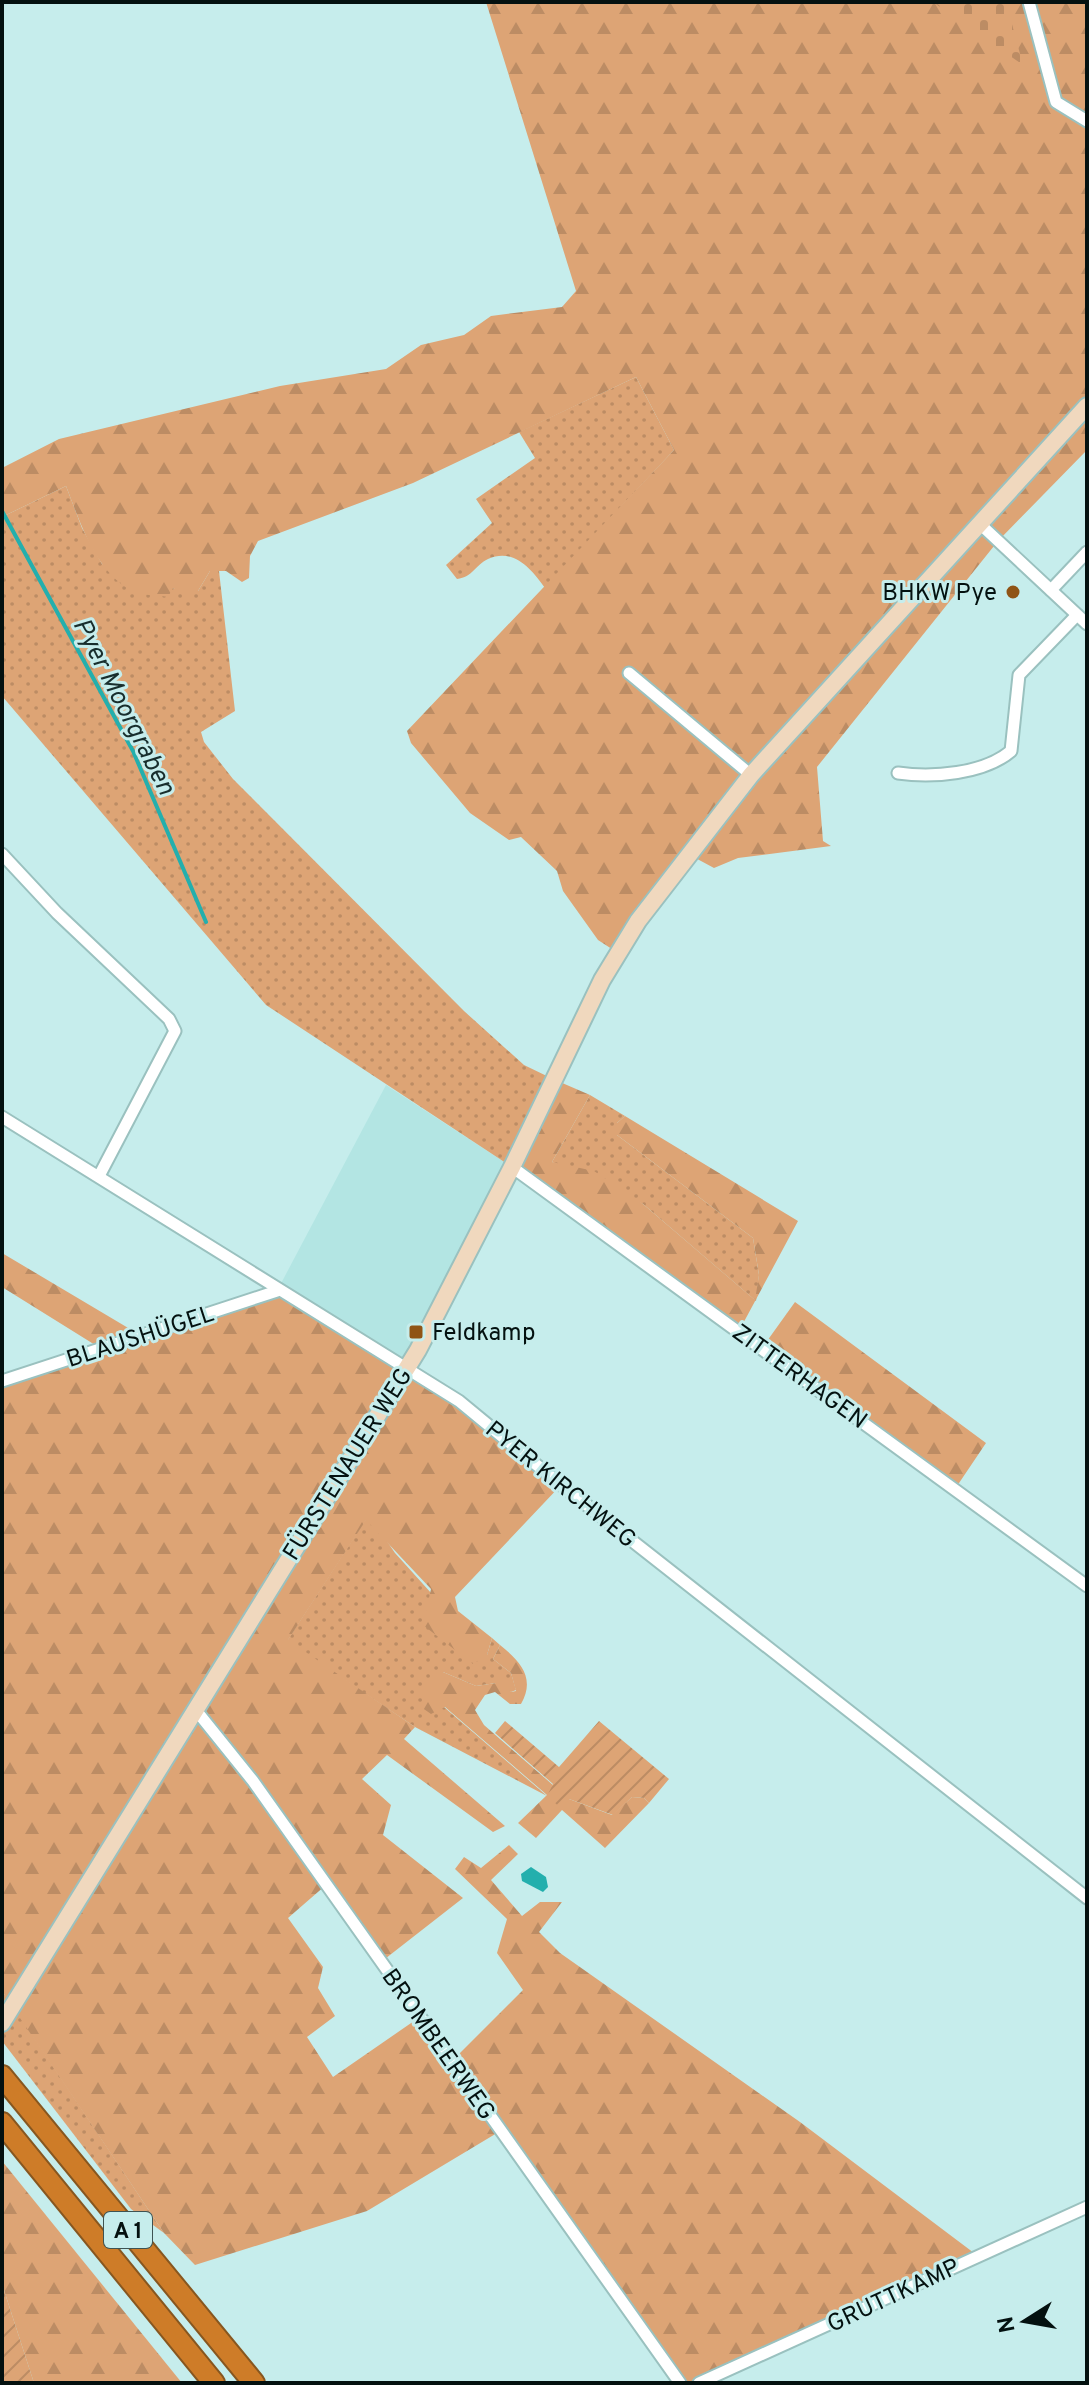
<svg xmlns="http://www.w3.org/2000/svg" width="1089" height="2385" font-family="Overpass,sans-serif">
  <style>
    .built { fill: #b3e5e3 }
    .grass { fill: url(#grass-dots) }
    .forest { fill: url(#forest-firs) }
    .cemetery { fill: url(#cemetery-stones) }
    .garden { fill: url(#garden-furrows) }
    .water { fill: #23afad }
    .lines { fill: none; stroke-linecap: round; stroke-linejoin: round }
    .stream { stroke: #23afad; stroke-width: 4 }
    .street-casing { stroke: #9ac1bf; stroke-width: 15 }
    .secondary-casing { stroke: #9ac1bf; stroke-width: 20 }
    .highway-casing { stroke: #875720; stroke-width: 24 }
    .street { stroke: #fff; stroke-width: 11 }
    .secondary { stroke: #f0d8be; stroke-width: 16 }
    .highway { stroke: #ce7c28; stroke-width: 20 }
    .poi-dot { fill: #905415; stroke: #c6edec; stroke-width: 3 }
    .labels { text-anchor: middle; stroke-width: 6; stroke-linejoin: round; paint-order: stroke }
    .shield { fill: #c6edec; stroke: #3e5352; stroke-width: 2 }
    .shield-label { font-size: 22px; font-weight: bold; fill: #041110 }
    .poi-label { font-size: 24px; fill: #041110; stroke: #c6edec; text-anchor: end }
    .street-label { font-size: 24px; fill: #041110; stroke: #c6edec }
    .water-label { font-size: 26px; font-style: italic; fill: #182e2d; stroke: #c6edec }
  </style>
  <defs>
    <pattern id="grass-dots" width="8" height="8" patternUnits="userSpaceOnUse" patternTransform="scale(2)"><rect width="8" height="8" fill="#dda475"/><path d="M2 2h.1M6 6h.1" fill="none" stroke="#bc8c64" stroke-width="1.8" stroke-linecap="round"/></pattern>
    <pattern id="forest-firs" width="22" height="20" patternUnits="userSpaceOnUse" patternTransform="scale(2)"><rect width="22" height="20" fill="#dda475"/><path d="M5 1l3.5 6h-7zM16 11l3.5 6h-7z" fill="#bc8c64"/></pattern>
    <pattern id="cemetery-stones" width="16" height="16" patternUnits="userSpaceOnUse" patternTransform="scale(2)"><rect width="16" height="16" fill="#dda475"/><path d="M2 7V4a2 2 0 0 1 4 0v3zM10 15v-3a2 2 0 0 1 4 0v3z" fill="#bc8c64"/></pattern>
    <pattern id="garden-furrows" width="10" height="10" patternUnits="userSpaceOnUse" patternTransform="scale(2)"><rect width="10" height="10" fill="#dda475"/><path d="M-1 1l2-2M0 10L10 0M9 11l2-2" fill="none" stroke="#bc8c64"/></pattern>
  </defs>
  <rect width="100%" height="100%" fill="#c6edec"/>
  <!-- built -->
  <polygon class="built" points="386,1085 512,1167 407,1368 277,1291"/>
  <!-- grass -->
  <g class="grass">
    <path d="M636,377L674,450L545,588C532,570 514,547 488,559C475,565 473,577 457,579L446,565L492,523L476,499L535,458L519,432Z"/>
    <polygon points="66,486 82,528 102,564 172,588 198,591 210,571 219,571 235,711 201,732 204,742 233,779 464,1011 524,1065 553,1079 512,1167 266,1005 2,696 2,517"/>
    <polygon points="590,1095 625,1116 617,1123 617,1135 753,1238 759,1275 756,1301 643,1204 552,1162"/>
    <polygon points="366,1519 380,1531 395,1553 487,1655 492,1638 500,1645 493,1659 511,1673 516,1690 511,1692 496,1683 476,1686 443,1672 444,1707 547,1796 415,1727 287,1641"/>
    <polygon points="2,1991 13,2006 164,2233 131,2209 2,2041"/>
  </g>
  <!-- forest -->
  <g class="forest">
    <path d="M486,2H1087V450L998,541L817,767L823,841L831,846L738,858L714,868L688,854L618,953L598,940L563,891L557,871L521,837L509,840L470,813L411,743L407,731L674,450L636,377L413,483L258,541L250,556L249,578L242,582L226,571H210L198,591L187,595L173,588L168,597C157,595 141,596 131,590C95,571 80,522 66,486L2,517V468L59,439L280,386L386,369L421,345L464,335L491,316L562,307L576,291Z"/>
    <polygon points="553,1079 590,1095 552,1162 594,1171 643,1204 755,1300 759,1275 753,1238 617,1135 617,1123 625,1116 798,1221 739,1331 762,1348 795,1302 986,1443 955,1489 512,1167"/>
    <polygon points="2,1253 140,1335 277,1291 417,1374 561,1485 455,1597 458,1611 492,1638 487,1655 473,1664 423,1625 431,1589 366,1520 288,1640 415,1727 404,1739 505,1826 493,1832 387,1755 362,1779 391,1805 383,1835 463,1898 381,1962 326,1885 288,1918 323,1967 318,1988 335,2016 307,2037 333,2077 414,2021 445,2068 523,1990 497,1953 507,1919 455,1869 464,1857 481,1868 509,1845 518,1854 491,1880 522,1916 540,1902 562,1902 539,1932 560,1953 800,2122 978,2256 692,2383 684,2383 502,2130 367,2211 195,2265 164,2233 2,1991 2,1381 100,1348 2,1287"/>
    <path d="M500,1645C520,1661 536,1678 521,1704H510L495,1692L485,1695L475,1710L484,1725L569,1799L612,1815L632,1797L644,1798L649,1803L605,1848L562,1810L536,1838L518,1823L547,1795L445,1707L431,1714L421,1707L427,1685L443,1672L476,1686L496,1683L500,1678L511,1692L516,1691L511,1673L493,1659Z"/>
    <polygon points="2,2161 182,2383 34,2383 2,2284"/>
  </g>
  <!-- cemetery -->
  <polygon class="cemetery" points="933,2 1006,2 1023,65"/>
  <!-- garden -->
  <g class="garden">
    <polygon points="505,1721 559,1767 599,1721 669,1779 649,1803 644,1798 632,1797 613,1815 569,1799 562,1809 547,1796 553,1784 495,1733"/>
    <polygon points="2,2284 34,2383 2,2383"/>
  </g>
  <!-- water -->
  <polygon class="water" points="531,1867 546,1877 548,1887 543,1892 522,1881 521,1874"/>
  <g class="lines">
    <!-- stream -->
    <polyline class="stream" points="2,511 133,751 206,922"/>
    <defs>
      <g id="street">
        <polyline points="1029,2 1056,102 1087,121"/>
        <polyline points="980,524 1087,624"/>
        <polyline points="1051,590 1087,552"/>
        <polyline points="629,673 751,775"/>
        <path d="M898,773C932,778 984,774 1011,751L1019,675L1077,615"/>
        <polyline points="2,854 57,913 169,1019 175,1031 99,1176"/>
        <polyline points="2,1117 459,1401 561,1485 1087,1898"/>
        <polyline points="512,1167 1087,1586"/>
        <polyline points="2,1381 277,1291"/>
        <polyline points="195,1709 253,1781 680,2383"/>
        <polyline points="699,2383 1087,2207"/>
      </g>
      <polyline id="secondary" points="2,2023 418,1350 512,1167 602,980 638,921 751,775 1087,406"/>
      <g id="highway">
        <polyline points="2,2076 254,2383"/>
        <polyline points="2,2123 214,2383"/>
      </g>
    </defs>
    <!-- street casing -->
    <use href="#street" class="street-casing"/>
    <!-- secondary casing -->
    <use href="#secondary" class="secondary-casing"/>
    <!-- highway casing -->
    <use href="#highway" class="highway-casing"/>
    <!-- street -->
    <use href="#street" class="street"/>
    <!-- secondary -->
    <use href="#secondary" class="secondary"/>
    <!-- highway -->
    <use href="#highway" class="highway"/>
  </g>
  <!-- markers -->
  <g class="poi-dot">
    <circle cx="1013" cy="592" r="8"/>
    <rect x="408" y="1324" width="16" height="16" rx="4"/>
  </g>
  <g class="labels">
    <!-- shield labels -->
    <rect class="shield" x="104" y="2212" width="48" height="36" rx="6"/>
    <g class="shield-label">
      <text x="128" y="2238">A 1</text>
    </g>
    <!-- poi labels -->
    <g class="poi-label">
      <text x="997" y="600">BHKW Pye</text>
      <text x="432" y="1340" text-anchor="start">Feldkamp</text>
    </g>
    <!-- street labels -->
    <g class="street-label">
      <text transform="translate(140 1336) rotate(-18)" y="8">BLAUSHÜGEL</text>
      <text transform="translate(800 1376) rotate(36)" y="8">ZITTERHAGEN</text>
      <text transform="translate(347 1464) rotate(-58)" y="8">FÜRSTENAUER WEG</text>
      <text transform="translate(561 1484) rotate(39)" y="8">PYER KIRCHWEG</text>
      <text transform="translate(439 2044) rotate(55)" y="8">BROMBEERWEG</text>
      <text transform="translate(893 2295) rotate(-25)" y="8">GRUTTKAMP</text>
    </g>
    <!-- water labels -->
    <g class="water-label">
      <text transform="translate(125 706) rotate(63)" y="9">Pyer Moorgraben</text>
    </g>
  </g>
  <!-- border -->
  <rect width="1089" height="2385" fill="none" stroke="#041110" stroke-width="8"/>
  <!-- north arrow -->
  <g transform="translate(1025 2321) rotate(259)" stroke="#c6edec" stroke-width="6" paint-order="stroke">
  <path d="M0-6L14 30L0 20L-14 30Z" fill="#041110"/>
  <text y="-12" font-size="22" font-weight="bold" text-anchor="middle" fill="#041110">N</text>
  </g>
</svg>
